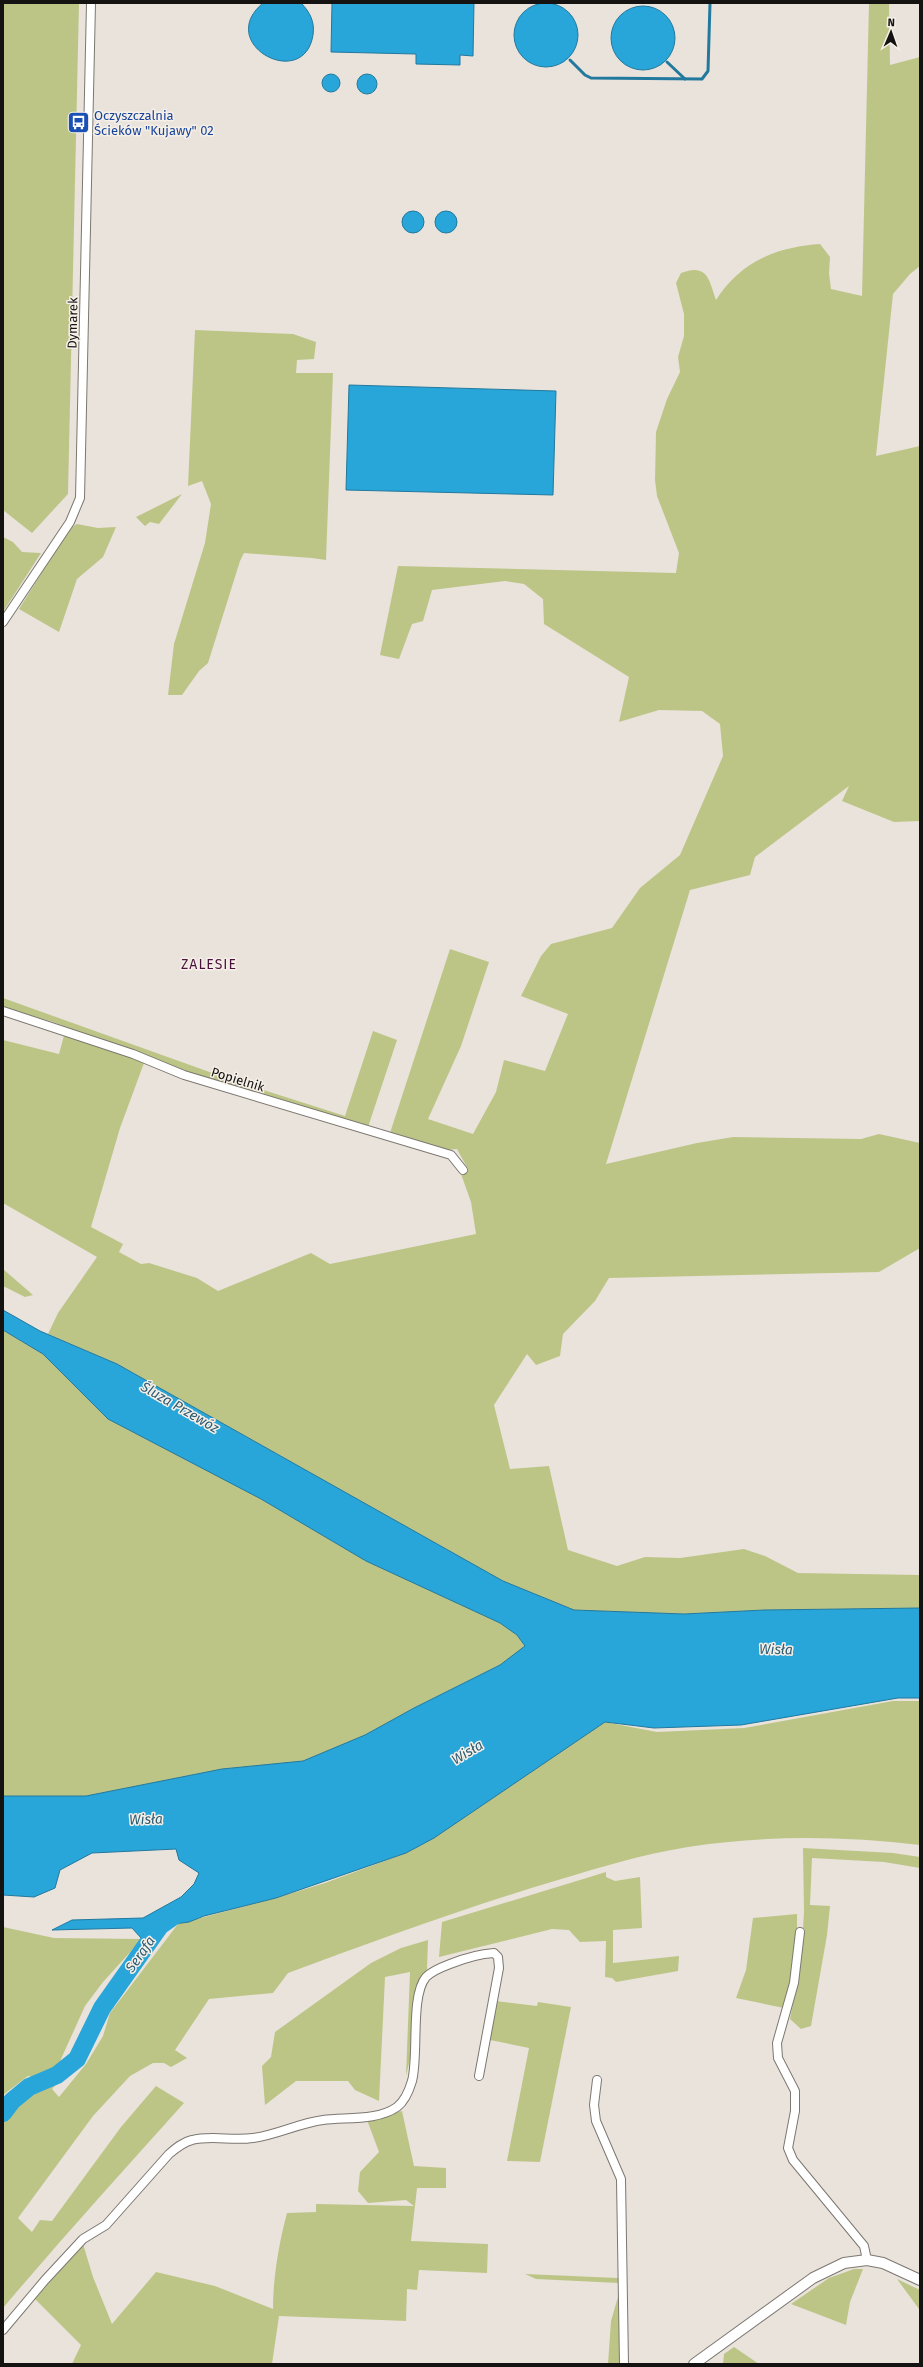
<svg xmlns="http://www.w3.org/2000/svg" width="923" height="2367" font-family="'Fira Sans',sans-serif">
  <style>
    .green { fill: #bdc586 }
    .water { fill: #28a5d9; stroke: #22799d }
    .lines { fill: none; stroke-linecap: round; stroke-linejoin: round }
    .stream { stroke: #22799d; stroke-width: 3 }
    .river { stroke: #28a5d9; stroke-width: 18 }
    .minor-casing { stroke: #7c7770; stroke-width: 10 }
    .tertiary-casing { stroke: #7c7770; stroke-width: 12 }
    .minor { stroke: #fff; stroke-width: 8 }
    .tertiary { stroke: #fff; stroke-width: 10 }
    .labels { text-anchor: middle; stroke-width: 3; stroke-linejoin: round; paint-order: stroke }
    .transit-label { font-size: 13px; fill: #164399; stroke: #f6f0e9; text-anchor: start }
    .street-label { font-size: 13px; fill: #151311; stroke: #f6f0e9 }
    .neighbourhood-label { font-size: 14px; letter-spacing: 1px; fill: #4b123c; stroke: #f6f0e9 }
    .water-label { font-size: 14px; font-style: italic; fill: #2c5b72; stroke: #f6f0e9 }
  </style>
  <rect width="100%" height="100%" fill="#e9e3dc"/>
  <!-- green -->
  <g class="green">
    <polygon points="3,3 79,3 68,494 32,533 3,510"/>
    <path d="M869,3H889L890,65L920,57V266L910,274L893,294L876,456L920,446V821L894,822L842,801L849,786L755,857L750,875L690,890L606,1164L697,1143L733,1137L861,1139L879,1134L920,1143V1248L879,1272L609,1278L595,1301L563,1334L560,1356L536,1365L527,1354L494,1405L510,1469L549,1466L568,1550L617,1566L645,1557L680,1558L744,1549L765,1556L798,1573L920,1575V1609L764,1610L684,1614L574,1610L503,1581L117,1364L48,1334L58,1313L97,1257L3,1203V1040L59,1054L65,1032L144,1063L120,1128L91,1227L123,1244L119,1252L141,1264L149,1263L197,1278L218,1291L311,1253L330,1264L476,1234L471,1202L461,1174L468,1169L457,1149L446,1150L390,1133L450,949L489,962L461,1046L428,1119L473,1134L496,1092L504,1060L545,1071L568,1014L521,996L541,956L551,944L612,928L640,888L680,855L723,756L720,724L702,711L659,710L619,722L629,677L544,624L543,599L524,584L505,581L432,590L423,621L412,624L399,659L380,655L398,566L676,573L679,553L657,496L655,480L656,432L667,399L680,372L678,357L684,336V314L676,283L681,273C708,263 709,280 716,300C740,262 776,247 820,244L830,257L829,273L831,289L862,296Z"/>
    <polygon points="195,330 293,334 316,342 314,359 297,360 296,373 333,373 326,560 312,558 244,553 240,561 208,663 199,671 182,695 168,695 174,644 205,543 211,504 202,481 188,486"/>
    <polygon points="182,494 159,524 150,522 145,526 136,517"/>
    <polygon points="77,524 98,528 116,527 103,557 77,579 59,632 19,609 70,528"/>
    <polygon points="3,537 13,542 22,552 41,553 3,612"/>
    <polygon points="3,998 229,1079 345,1116 373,1031 397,1040 368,1127 344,1123 166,1065 53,1022 3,1007"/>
    <polygon points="3,1269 33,1295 25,1297 3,1286"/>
    <polygon points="3,1330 43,1354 108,1419 261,1499 366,1561 500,1623 517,1635 525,1647 500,1665 414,1708 365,1735 303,1761 222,1769 86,1796 3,1796"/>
    <path d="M893,1701H920V1845C842,1836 766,1835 688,1847C644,1854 601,1867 558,1880C467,1907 378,1940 288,1973L273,1993L209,1999L175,2050L187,2058L171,2067L164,2063H153L130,2076L93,2116L18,2218L32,2232L40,2220L52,2221L121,2127L156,2086L184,2103C123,2171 62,2238 3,2308V2125C8,2105 29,2095 46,2084L42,2079L28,2076L3,2095V1927L54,1938L142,1939L103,1982L85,2006L61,2059L59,2069L63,2077L52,2089L59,2097L86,2064L103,2036L110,2013L178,1924L276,1898L325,1883L406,1853L434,1838L605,1722L657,1732L744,1728Z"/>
    <polygon points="803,1848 893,1853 920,1857 920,1868 884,1862 812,1858 810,1905 830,1906 827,1935 811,2026 801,2029 790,2019 801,1961 804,1912"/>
    <polygon points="606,1872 606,1877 615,1881 640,1877 642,1928 613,1930 613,1963 679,1956 678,1971 616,1982 612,1978 605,1977 606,1941 580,1942 569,1930 552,1929 439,1957 442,1922"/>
    <polygon points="797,1914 797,1948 784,2008 736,1998 746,1970 753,1918"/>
    <polygon points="428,1940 427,1969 417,1988 411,2055 406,2076 410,1972 385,1977 379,2101 355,2090 348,2081 296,2081 265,2105 262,2066 271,2057 275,2032 371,1963 401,1948"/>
    <polygon points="496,2001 537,2006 538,2002 571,2007 540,2162 507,2161 529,2048 490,2040"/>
    <path d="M402,2111L414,2166L446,2168V2188H417L411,2241L488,2244L487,2273L419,2270L417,2290L407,2289L406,2321L279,2316L272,2364H72L81,2345L35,2299L83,2244L93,2277L112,2324L156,2272L215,2286L273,2309C273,2277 279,2243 287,2213L316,2212V2204L414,2206L406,2200L368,2203L358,2191L360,2172L379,2152L367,2120Z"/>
    <polygon points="854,2269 863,2269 850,2302 846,2325 791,2304 829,2278"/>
    <polygon points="525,2274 618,2278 619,2283 536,2279"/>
    <polygon points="897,2279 920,2290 920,2311 919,2309"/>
    <polygon points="620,2290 620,2364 608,2364 611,2321"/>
    <polygon points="734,2347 759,2364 723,2364 724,2354"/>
  </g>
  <!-- water -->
  <g class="water">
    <circle cx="546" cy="35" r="32"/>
    <path d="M263,3H301C310,12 315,22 313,35C304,92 214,44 263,3Z"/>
    <polygon points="332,3 474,3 473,56 460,55 460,65 416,64 416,54 331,52"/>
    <circle cx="643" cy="38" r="32"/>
    <circle cx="331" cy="83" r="9"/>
    <circle cx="367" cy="84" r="10"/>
    <circle cx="413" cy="222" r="11"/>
    <circle cx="446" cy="222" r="11"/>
    <polygon points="349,385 556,391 553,495 346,490"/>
    <polygon points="3,1310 40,1331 117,1364 503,1581 574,1610 684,1614 764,1610 920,1608 920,1698 898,1698 741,1725 654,1728 605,1722 434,1838 406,1853 276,1898 204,1916 189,1922 160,1926 142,1939 132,1928 52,1930 72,1920 143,1918 181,1897 194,1884 199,1873 179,1860 176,1849 92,1853 60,1870 55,1888 34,1897 3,1895 3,1796 86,1796 222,1769 303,1761 365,1735 414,1708 500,1665 525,1646 517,1635 500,1623 366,1561 261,1499 108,1419 43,1354 3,1330"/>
  </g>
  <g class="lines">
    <!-- stream -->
    <g class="stream">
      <polyline points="570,60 585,75 591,78 702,79 708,71 710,3"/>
      <polyline points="667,62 685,79"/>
    </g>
    <!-- river -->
    <polyline class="river" points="3,2113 12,2101 29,2087 57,2075 77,2059 102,2008 160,1926 180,1912"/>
    <defs>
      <g id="minor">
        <polyline points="3,622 70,522 80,498 91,3"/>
        <polyline points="3,1011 133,1054 184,1075 451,1155 463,1170"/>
        <polyline points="800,1932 794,1983 777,2043 778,2058 795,2091 795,2111 788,2148 793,2160 864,2246 867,2260"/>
        <polyline points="597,2080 594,2105 596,2121 621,2179 624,2364"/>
        <path d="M3,2330L45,2280L83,2239L106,2225L169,2154C176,2148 183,2142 192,2140C211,2135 233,2141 253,2138C277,2135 299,2123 323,2120C346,2117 377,2121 397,2107C405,2101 409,2091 412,2081C419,2055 410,1996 426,1977C432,1971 442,1967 450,1964C465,1958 478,1954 494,1953L498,1957L499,1968L479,2076"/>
      </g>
      <polyline id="tertiary" points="694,2364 813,2278 844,2263 867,2260 883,2263 920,2280"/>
    </defs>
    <!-- minor casing -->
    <use href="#minor" class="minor-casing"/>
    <!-- tertiary casing -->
    <use href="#tertiary" class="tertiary-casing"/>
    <!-- minor -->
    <use href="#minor" class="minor"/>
    <!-- tertiary -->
    <use href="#tertiary" class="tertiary"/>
  </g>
  <!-- icons -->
  <defs>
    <symbol id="bus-square" viewBox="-11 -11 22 22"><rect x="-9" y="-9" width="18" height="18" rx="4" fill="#1a4fb4" stroke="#f6f0e9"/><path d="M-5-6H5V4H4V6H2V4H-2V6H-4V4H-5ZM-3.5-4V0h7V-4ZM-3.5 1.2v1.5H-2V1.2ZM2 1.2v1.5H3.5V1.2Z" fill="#fff"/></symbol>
  </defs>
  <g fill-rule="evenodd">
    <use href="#bus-square" x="66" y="110" width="25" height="25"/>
  </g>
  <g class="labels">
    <!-- transit labels -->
    <g class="transit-label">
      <text x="94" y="120">Oczyszczalnia<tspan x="94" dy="15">Ścieków "Kujawy" 02</tspan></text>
    </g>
    <!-- street labels -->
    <g class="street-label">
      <text transform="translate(72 323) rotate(-89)" y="5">Dymarek</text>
      <text transform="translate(238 1079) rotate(17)" y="5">Popielnik</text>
    </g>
    <!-- neighbourhood labels -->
    <g class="neighbourhood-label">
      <text x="209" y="969">ZALESIE</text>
    </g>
    <!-- water labels -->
    <g class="water-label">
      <text transform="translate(180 1407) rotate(30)" y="5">Śluza Przewóz</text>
      <text transform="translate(776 1649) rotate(1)" y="5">Wisła</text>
      <text transform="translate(467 1752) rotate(-31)" y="5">Wisła</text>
      <text transform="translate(146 1819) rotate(-2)" y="5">Wisła</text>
      <text transform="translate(140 1954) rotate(-55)" y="5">Serafa</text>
    </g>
  </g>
  <!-- border -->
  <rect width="923" height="2367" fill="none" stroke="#151311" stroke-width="8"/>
  <!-- north arrow -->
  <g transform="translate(891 32) rotate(2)" stroke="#f6f0e9" stroke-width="3" paint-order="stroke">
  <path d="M0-3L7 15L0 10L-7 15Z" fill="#151311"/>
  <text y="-6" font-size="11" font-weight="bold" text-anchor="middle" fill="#151311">N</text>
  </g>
</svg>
